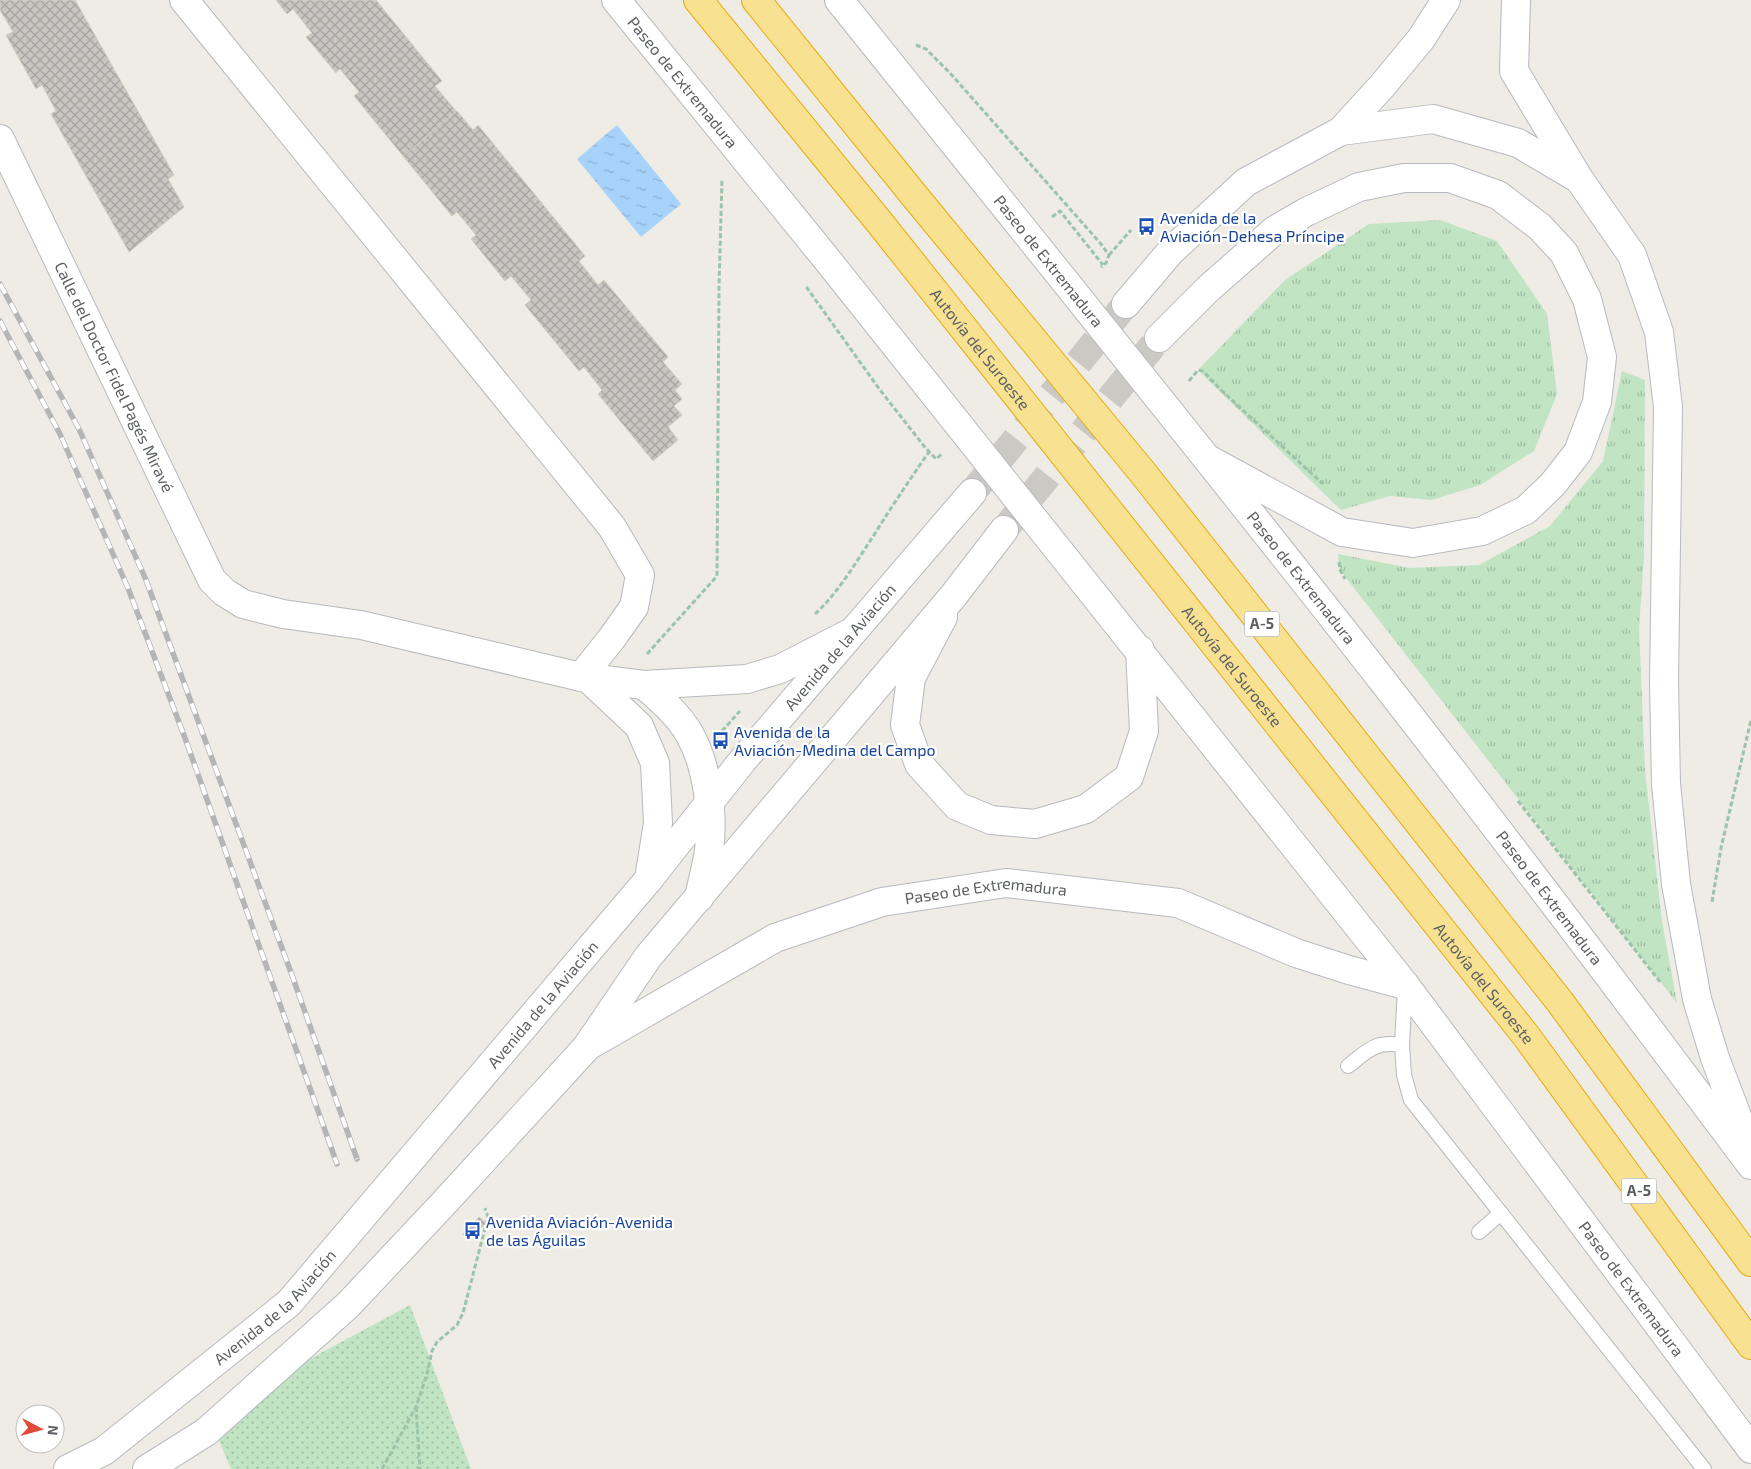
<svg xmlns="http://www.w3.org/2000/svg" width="1751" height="1469" font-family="'Exo 2',sans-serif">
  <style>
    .grass { fill: url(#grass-tufts) }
    .park { fill: url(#park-dots) }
    .water { fill: url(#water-ripples) }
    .building { fill: url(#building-cross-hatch); stroke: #d2cec2 }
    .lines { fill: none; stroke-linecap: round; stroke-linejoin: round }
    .secondary-tunnel { stroke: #cac9c4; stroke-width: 28; stroke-dasharray: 28 14; stroke-linecap: butt }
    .lane-casing { stroke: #b6b9bd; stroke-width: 16 }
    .street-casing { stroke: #b6b9bd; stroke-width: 30 }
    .secondary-casing { stroke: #b7babf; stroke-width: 30 }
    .highway-casing { stroke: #e7aa0b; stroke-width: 30 }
    .path { stroke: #9bc4a9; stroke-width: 3; stroke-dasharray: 5 2.5; stroke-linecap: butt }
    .lane { stroke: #fff; stroke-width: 14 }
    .street { stroke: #fff; stroke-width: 28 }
    .secondary { stroke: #fff; stroke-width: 28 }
    .highway { stroke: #f8e291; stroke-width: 28 }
    .rail-casing { stroke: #b4b5b5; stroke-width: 5.5 }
    .rail { stroke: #fff; stroke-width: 4; stroke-dasharray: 11; stroke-linecap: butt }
    .labels { text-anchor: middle; stroke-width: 4.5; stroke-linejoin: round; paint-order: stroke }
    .shield { fill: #fff; stroke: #8d8f92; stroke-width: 1 }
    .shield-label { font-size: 15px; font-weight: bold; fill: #5c5f64 }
    .street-label { font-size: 16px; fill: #5c5f64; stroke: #fff }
    .transit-label { font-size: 16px; fill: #164399; stroke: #fff; text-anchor: start }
  </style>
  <defs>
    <pattern id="grass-tufts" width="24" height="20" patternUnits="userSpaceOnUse" patternTransform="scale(1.25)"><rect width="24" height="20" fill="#c1e4c3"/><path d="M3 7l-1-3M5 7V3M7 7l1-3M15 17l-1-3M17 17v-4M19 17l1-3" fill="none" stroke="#a0bca2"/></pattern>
    <pattern id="park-dots" width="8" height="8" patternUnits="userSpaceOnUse" patternTransform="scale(1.25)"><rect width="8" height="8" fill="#c1e4c3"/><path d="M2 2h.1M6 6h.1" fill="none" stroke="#a0bca2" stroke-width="1.8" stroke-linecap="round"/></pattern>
    <pattern id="water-ripples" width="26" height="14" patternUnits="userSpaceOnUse" patternTransform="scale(1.25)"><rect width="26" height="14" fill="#a7d3fb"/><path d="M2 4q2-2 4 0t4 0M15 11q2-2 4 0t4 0" fill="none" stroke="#8baecf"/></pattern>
    <pattern id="building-cross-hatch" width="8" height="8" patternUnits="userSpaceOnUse" patternTransform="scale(1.25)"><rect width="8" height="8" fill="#c9c6c1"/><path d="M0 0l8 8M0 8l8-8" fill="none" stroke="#a6a4a0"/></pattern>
  </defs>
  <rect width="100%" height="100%" fill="#eeece4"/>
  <!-- grass -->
  <g class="grass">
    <polygon points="1440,220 1497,241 1547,314 1557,394 1534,451 1480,485 1432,500 1390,496 1341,510 1198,370 1285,280 1369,224"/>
    <polygon points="1622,371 1645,380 1644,556 1639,628 1645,771 1662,921 1677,1003 1340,570 1338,554 1410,568 1479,565 1550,526 1603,461"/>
  </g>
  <!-- park -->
  <polygon class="park" points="410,1305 471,1469 231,1469 209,1417 319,1354"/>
  <!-- water -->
  <polygon class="water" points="617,125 681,204 641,237 577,159"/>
  <!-- building -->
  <g class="building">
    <polygon points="0,0 75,0 174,175 168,179 184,207 129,252 51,114 56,111 42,85 36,89 6,35 13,32 0,10"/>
    <polygon points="276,0 376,0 442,81 435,86 457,112 403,156 354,96 359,92 340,69 336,73 306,37 312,33 293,9 287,14"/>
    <polygon points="457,111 473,130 478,125 585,256 579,261 598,285 604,280 668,357 663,362 682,384 675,390 682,399 674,406 682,415 668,427 678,440 653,461 598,394 602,390 584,367 579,371 525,305 531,300 511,276 505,281 471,239 476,235 457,212 452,216 403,156"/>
    <polygon points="479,1217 486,1223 469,1240 463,1234"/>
  </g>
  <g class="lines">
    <!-- secondary-tunnel -->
    <g class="secondary-tunnel">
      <polyline points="972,493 1126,304"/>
      <polyline points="1004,530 1159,338"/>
    </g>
    <defs>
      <g id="lane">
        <polyline points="1405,988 1402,1045 1404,1075 1411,1100 1704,1469"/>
        <path d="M1348,1066C1369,1050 1374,1041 1402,1045"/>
        <polyline points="1479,1232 1501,1213"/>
      </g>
      <g id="street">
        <polyline points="184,0 612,527 640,575 634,607 612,638 581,677"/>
        <path id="s1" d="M616,0L825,257L1405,985L1751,1449"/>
        <path id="s2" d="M839,0C1020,226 1203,451 1382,680C1507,840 1629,1002 1751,1165"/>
        <polyline points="1516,0 1514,71 1579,179"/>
        <polyline points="1341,131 1382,86 1421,39 1446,0"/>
        <path id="s3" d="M0,139L212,580L224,592L243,604L283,614L361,625L581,677L644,685L747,679L780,669L852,632"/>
        <polyline points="943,617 911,678 905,725 919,764 957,806 991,820 1035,824 1086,809 1129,777 1144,731 1140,650"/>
        <polyline points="589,679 639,726 655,763 658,823 649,879"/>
        <path d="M644,685C660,699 679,715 690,735C707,765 714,816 709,850C707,866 702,882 699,898"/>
      </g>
      <g id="secondary">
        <polyline points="1126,304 1171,251 1246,182 1341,131 1433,119 1518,143 1579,179 1632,255 1659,332 1668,407 1664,682 1666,784 1676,884 1697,999 1715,1058 1751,1153"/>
        <polyline points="1159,338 1208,289 1275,230 1306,212 1359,187 1404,178 1450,178 1498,195 1540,227 1564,253 1587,299 1602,357 1597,402 1578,452 1553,484 1526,510 1482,531 1413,543 1342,532 1208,459"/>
        <path id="s4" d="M593,1043L775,938L882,902L1006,883L1178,903L1296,953L1349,970L1405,985"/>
        <path id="s5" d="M68,1469L104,1451L289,1303L649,879L743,760L972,493"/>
        <polyline points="147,1469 206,1432 348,1305 443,1204 586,1048 648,957 954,595 1004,530"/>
      </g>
      <g id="highway">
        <path id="s6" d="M698,0L880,223L1527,1037L1751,1345"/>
        <polyline points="756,0 917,199 1143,473 1560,1002 1751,1262"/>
      </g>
    </defs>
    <!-- lane casing -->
    <use href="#lane" class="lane-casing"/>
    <!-- street casing -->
    <use href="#street" class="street-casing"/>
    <!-- secondary casing -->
    <use href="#secondary" class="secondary-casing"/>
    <!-- highway casing -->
    <use href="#highway" class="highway-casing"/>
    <!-- path -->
    <g class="path">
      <polyline points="916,45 926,49 950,73 1101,244 1109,255 1106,263 1101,267"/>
      <polyline points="1052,217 1060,211 1103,265"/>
      <polyline points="1109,255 1131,230"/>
      <polyline points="808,287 807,288 880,390 924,446 936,459 942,454"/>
      <polyline points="1189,381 1198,370 1203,371 1221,390 1323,484"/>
      <polyline points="1339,562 1340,570 1345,579"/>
      <path d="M815,614C839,592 856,562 874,535C892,506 910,479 929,452"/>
      <polyline points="647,654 717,576 719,286 722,179"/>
      <polyline points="722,731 740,711"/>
      <polyline points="1518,801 1661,983"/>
      <polyline points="1712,902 1721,848 1751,720"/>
      <polyline points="416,1407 420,1469"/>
      <polyline points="382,1469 416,1407 427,1374 432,1351 437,1342 457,1325 463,1313 488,1217 485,1208"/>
    </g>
    <!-- lane -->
    <use href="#lane" class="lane"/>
    <!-- street -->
    <use href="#street" class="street"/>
    <!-- secondary -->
    <use href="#secondary" class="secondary"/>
    <!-- highway -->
    <use href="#highway" class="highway"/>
    <defs>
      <g id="rail">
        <polyline points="0,284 79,429 146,580 293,978 357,1159"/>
        <polyline points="0,321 60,434 128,588 185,738 337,1164"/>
      </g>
    </defs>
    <!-- rail casing -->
    <use href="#rail" class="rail-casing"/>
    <!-- rail -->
    <use href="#rail" class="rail"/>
  </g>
  <!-- icons -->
  <defs>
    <symbol id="bus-bare" viewBox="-9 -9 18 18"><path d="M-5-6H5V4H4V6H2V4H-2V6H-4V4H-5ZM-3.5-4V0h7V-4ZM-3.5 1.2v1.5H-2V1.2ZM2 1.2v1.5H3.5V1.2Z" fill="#1a4fb4" stroke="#fff" stroke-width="2.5" paint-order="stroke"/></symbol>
  </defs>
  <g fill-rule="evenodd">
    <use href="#bus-bare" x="1134" y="214" width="25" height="25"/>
    <use href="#bus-bare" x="708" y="728" width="25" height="25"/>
    <use href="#bus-bare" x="460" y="1218" width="25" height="25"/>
  </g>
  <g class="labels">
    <!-- shield labels -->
    <g class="shield">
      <rect x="1244.5" y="611.5" width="35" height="25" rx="4"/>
      <rect x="1621.5" y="1178.5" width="35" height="25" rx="4"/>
    </g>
    <g class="shield-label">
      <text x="1262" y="629">A-5</text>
      <text x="1639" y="1196">A-5</text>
    </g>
    <!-- street labels -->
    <g class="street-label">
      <text dy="6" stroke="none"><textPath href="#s1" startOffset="106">Paseo de Extremadura</textPath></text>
      <text dy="6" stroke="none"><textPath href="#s2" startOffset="335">Paseo de Extremadura</textPath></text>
      <text dy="6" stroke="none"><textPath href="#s6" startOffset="449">Autovía del Suroeste</textPath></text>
      <text dy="6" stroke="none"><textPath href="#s3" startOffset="264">Calle del Doctor Fidel Pagés Miravé</textPath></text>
      <text dy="6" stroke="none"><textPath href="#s2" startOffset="740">Paseo de Extremadura</textPath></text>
      <text dy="6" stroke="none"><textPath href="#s5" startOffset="1134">Avenida de la Aviación</textPath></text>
      <text dy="6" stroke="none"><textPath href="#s6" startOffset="854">Autovía del Suroeste</textPath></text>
      <text dy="6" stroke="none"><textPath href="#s4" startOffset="428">Paseo de Extremadura</textPath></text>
      <text dy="6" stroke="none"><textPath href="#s2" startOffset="1145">Paseo de Extremadura</textPath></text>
      <text dy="6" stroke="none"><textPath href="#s6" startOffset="1259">Autovía del Suroeste</textPath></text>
      <text dy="6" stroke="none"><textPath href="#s5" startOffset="669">Avenida de la Aviación</textPath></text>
      <text dy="6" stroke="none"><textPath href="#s1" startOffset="1641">Paseo de Extremadura</textPath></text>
      <text dy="6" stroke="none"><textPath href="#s5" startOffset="264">Avenida de la Aviación</textPath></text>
    </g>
    <!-- transit labels -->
    <g class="transit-label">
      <text x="1160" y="224">Avenida de la<tspan x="1160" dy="18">Aviación-Dehesa Príncipe</tspan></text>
      <text x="734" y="738">Avenida de la<tspan x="734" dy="18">Aviación-Medina del Campo</tspan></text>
      <text x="486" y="1228">Avenida Aviación-Avenida<tspan x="486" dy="18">de las Águilas</tspan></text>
    </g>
  </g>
  <!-- north arrow -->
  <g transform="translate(40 1429) rotate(96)"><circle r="24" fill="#ffffff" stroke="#bebfc1"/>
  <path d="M0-4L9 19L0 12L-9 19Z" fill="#e14a37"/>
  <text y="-8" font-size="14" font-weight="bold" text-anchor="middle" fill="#5c5f64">N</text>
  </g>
</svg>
